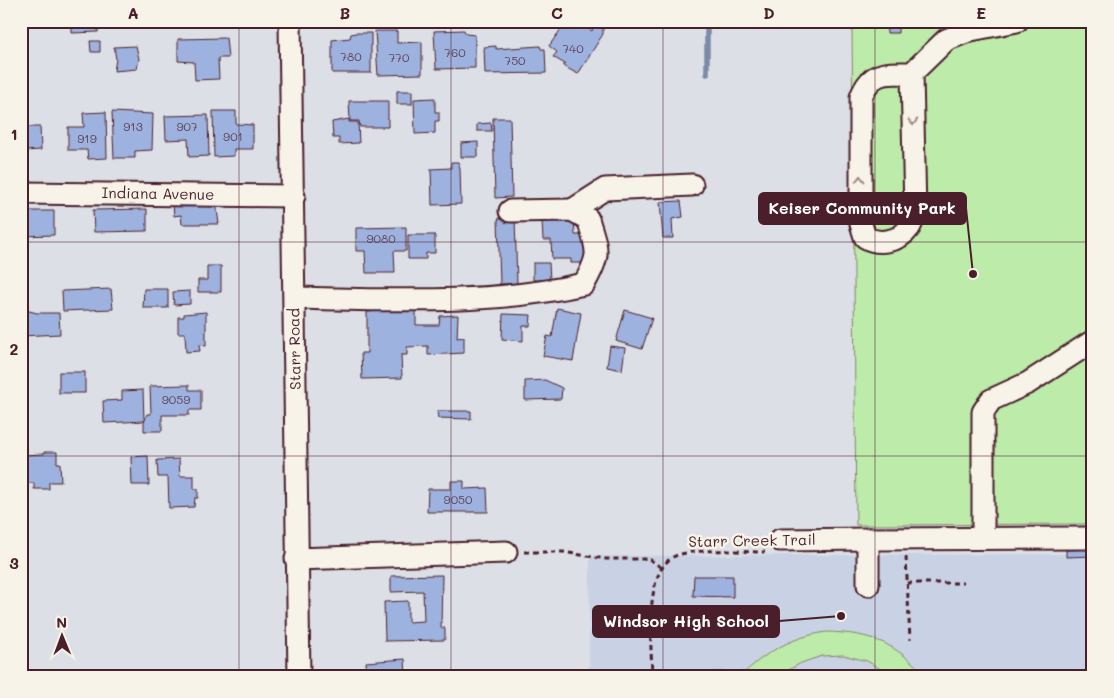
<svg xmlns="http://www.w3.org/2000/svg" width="1114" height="698" font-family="Mali,sans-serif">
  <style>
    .built { fill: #c9d2e4 }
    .green { fill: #bdeba9; stroke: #84856a }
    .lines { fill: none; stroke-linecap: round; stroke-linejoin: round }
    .stream { stroke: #7a8aa7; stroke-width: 5.5 }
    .building { fill: #9eb2e0; stroke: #4a1f2b }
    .minor-casing { stroke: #4a1f2b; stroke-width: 25 }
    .path { stroke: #4a1f2b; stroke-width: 3; stroke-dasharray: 5 4; stroke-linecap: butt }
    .minor { stroke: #f7f3e8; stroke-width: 21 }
    .oneway { stroke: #a0898a }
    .grid { fill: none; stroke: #4a1f2b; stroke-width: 1; stroke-opacity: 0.55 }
    .labels { text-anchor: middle; stroke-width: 5; stroke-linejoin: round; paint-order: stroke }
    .number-label { font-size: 12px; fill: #5f4458 }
    .street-label { font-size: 15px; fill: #4a1f2b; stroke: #f7f3e8 }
    .leader { fill: none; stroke: #4a1f2b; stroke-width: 2 }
    .callout-dot { fill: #4a1f2b; stroke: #f7f3e8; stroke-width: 2 }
    .callout { fill: #4a1f2b; stroke: #4a1f2b; stroke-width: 2 }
    .callout-label { font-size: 16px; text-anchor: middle; font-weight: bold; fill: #fff }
    .neatline { fill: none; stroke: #4a1f2b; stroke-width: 2 }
    .grid-label { font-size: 16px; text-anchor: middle; font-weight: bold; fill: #4a1f2b }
  </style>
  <rect width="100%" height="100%" fill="#dce0e6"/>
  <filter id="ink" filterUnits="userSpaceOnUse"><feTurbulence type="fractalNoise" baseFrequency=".02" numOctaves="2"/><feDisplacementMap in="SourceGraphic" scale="10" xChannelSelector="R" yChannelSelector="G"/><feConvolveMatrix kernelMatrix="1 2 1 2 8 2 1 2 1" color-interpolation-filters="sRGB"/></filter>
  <g filter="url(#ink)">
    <!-- built -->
    <polygon class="built" points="1093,554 1093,677 589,677 590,556"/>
    <!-- green -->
    <g class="green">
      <polygon points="847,21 1093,21 1093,524 856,525 852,24"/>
      <path d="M826,632C872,633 895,643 927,677H894L867,661L843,655L822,656L801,663L776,677H713V672H745C769,650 793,637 826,632Z"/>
    </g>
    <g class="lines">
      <!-- stream -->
      <polyline class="stream" points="707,74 707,21"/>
    </g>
    <!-- building -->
    <g class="building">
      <polygon points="72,21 121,21 121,22 99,23 98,32 72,33"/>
      <polygon points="886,21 898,21 898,33 887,33"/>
      <polygon points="566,22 579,28 583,25 592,31 594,22 603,26 603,34 578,74 563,66 565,64 553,57 557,52 549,46"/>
      <polygon points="464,30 466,34 475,35 475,68 436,69 434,31"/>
      <polygon points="375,31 397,31 397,43 422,42 422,74 378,75"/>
      <polygon points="355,33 371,33 371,73 332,73 332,40 350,38 351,34"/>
      <polygon points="226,38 228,58 218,58 219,79 195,80 194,62 178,61 178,39"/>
      <polygon points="90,41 100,41 100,52 91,52"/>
      <polygon points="136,46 139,59 137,69 114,71 116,59 114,47"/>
      <polygon points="496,46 496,49 540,46 541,49 545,49 546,73 485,74 484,47"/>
      <rect x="397" y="91" width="15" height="13"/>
      <polygon points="435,98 435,112 439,112 439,121 435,121 435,133 415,134 414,99"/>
      <polygon points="349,101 388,101 388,127 360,127 359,121 350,121"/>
      <polygon points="213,111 236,111 236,124 253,125 253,149 234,149 234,156 214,157"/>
      <polygon points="106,112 107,158 88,159 87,150 68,150 68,127 84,127 83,113"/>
      <polygon points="112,112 153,114 152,150 135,151 135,158 114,158"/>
      <polygon points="21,113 24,113 25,127 40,127 41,150 25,151 26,158 21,158"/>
      <polygon points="208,115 209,156 189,157 188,139 166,140 165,116"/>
      <polygon points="493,118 510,118 512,197 495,198"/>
      <polygon points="349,119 349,122 358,122 359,143 339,144 339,138 333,138 332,122"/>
      <polygon points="491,123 492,131 477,131 477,124"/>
      <polygon points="478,142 478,157 461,157 461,143"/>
      <polygon points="451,162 458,162 460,168 461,204 432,205 431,169 451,168"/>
      <polygon points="681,201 683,217 672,219 673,238 663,238 660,202"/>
      <polygon points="216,202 219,224 182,224 181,215 174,216 173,204"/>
      <polygon points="147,209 147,231 94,232 93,210"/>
      <polygon points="21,211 54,211 54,235 21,236"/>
      <polygon points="515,218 517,284 500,284 498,219"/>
      <polygon points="574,220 575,235 585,235 587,263 571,263 571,259 552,259 551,240 543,240 542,221"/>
      <polygon points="406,227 406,251 394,251 395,273 366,273 365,251 356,251 356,228"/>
      <polygon points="408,235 435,235 435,253 426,253 426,259 408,259"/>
      <polygon points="533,263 549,263 550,280 533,280"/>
      <polygon points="207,266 221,266 221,292 198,292 198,280 207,280"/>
      <polygon points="111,289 113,309 63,311 62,291"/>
      <polygon points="144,289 168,289 168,308 143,308"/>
      <polygon points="190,291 190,304 174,305 173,292"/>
      <polygon points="557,308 581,313 573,361 543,356 547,336 552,337"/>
      <polygon points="21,309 37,313 59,313 60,334 21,336"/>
      <polygon points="625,310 652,318 642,349 616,341"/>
      <polygon points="381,311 416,311 416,325 439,325 440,316 458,315 457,338 464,337 464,353 428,355 428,346 407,347 407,355 401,355 402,378 362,379 361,353 367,353 367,312"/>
      <polygon points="206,312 206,346 199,345 200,351 186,352 185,333 178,333 178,317 184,317 184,314"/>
      <polygon points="503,314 531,315 530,326 523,326 523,341 502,339"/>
      <polygon points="610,346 625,348 622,370 607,367"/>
      <rect x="59" y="372" width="26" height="21"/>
      <polygon points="545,380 562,388 561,399 525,400 525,381"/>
      <polygon points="189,385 189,390 201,390 201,410 189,410 189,415 162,415 162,431 144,431 144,423 147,414 151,414 150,386"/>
      <polygon points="143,390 144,421 104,423 103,401 122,400 122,391"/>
      <polygon points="437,411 471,411 471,419 438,418"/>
      <polygon points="44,452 57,452 57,463 60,463 61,482 49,482 49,489 34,489 34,483 21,483 22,455 44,454"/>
      <polygon points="148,456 149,485 132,485 131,457"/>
      <polygon points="179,459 180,476 194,476 194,489 198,489 198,498 195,498 194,507 169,508 168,477 158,477 157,460"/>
      <polygon points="451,481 464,481 464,489 487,488 488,512 427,512 428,489 451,489"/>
      <polygon points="1093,549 1093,556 1066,557 1066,550"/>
      <polygon points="442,575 441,628 445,628 445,640 385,641 384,602 408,601 408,622 424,621 423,591 391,592 391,576"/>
      <polygon points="694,576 733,576 733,597 693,596"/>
      <polygon points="405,659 406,676 411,677 367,677 366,662"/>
    </g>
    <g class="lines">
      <defs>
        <g id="minor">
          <polyline points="290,21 299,677"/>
          <path d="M912,73C887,73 871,70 861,97V224L865,237C878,245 899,242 909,228C912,224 913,217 915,213L912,73L946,40L971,30L1017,21"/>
          <polyline points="21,193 294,196"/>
          <polyline points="572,210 605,189 692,185"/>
          <path d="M295,298C391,300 490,305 584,284C601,254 598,252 588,219L572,210L510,211"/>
          <polyline points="983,538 983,412 991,400 1028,383 1093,341"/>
          <polyline points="780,540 868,539"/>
          <polyline points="296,559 506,552"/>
          <polyline points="868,585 868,539 1093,538"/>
        </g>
      </defs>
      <!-- minor casing -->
      <use href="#minor" class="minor-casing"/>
      <!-- path -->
      <g class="path">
        <polyline points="524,552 563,552 606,559 649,559 662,568"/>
        <polyline points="906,557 910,640"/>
        <polyline points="907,583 963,583"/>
        <path d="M652,677C652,647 641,562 681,554C707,548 738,552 765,552"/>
      </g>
      <!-- minor -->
      <use href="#minor" class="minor"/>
    </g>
    <!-- one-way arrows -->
    <defs><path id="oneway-chevron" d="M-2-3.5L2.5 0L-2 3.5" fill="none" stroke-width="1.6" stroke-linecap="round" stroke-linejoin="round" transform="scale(1.25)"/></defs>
    <g class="oneway">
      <use href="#oneway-chevron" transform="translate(913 122) rotate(89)"/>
      <use href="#oneway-chevron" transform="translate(860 179) rotate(-91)"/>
    </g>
  </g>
  <!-- grid -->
  <path class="grid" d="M239,21V677M451,21V677M663,21V677M875,21V677M21,242H1093M21,456H1093"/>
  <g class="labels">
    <!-- number labels -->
    <g class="number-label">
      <text x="573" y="53">740</text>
      <text x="455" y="57">760</text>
      <text x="351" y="61">780</text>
      <text x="399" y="62">770</text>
      <text x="515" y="65">750</text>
      <text x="133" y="131">913</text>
      <text x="187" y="131">907</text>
      <text x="233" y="141">901</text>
      <text x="87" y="143">919</text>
      <text x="381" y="243">9080</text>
      <text x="176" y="404">9059</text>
      <text x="458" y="504">9050</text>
    </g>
    <!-- street labels -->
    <g class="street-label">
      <text transform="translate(158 194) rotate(1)" y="5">Indiana Avenue</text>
      <text transform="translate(295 349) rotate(-91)" y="5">Starr Road</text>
      <text transform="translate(752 541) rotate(-1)" y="5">Starr Creek Trail</text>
    </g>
  </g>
  <!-- callouts -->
  <path class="leader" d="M973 274L966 208M841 616L779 621"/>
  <g class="callout-dot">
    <circle cx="973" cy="274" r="5"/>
    <circle cx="841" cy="616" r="5"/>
  </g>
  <g class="callout">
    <rect x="759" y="193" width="207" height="31" rx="5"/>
    <rect x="593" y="606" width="186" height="31" rx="5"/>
  </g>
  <g class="callout-label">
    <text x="862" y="214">Keiser Community Park</text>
    <text x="686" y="627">Windsor High School</text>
  </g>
  <!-- margin -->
  <rect width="1114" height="698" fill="none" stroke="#f7f3e8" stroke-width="55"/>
  <!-- north arrow -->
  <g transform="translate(62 636) rotate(359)" stroke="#f7f3e8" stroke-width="4" paint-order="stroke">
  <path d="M0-4L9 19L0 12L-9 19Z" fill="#4a1f2b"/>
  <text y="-8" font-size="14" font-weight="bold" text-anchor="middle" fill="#4a1f2b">N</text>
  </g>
  <rect x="28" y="28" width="1058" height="642" class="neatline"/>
  <g class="grid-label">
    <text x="133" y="19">A</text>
    <text x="345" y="19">B</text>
    <text x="557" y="19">C</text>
    <text x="769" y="19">D</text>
    <text x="981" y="19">E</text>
    <text x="14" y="140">1</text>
    <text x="14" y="355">2</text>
    <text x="14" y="569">3</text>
  </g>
</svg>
